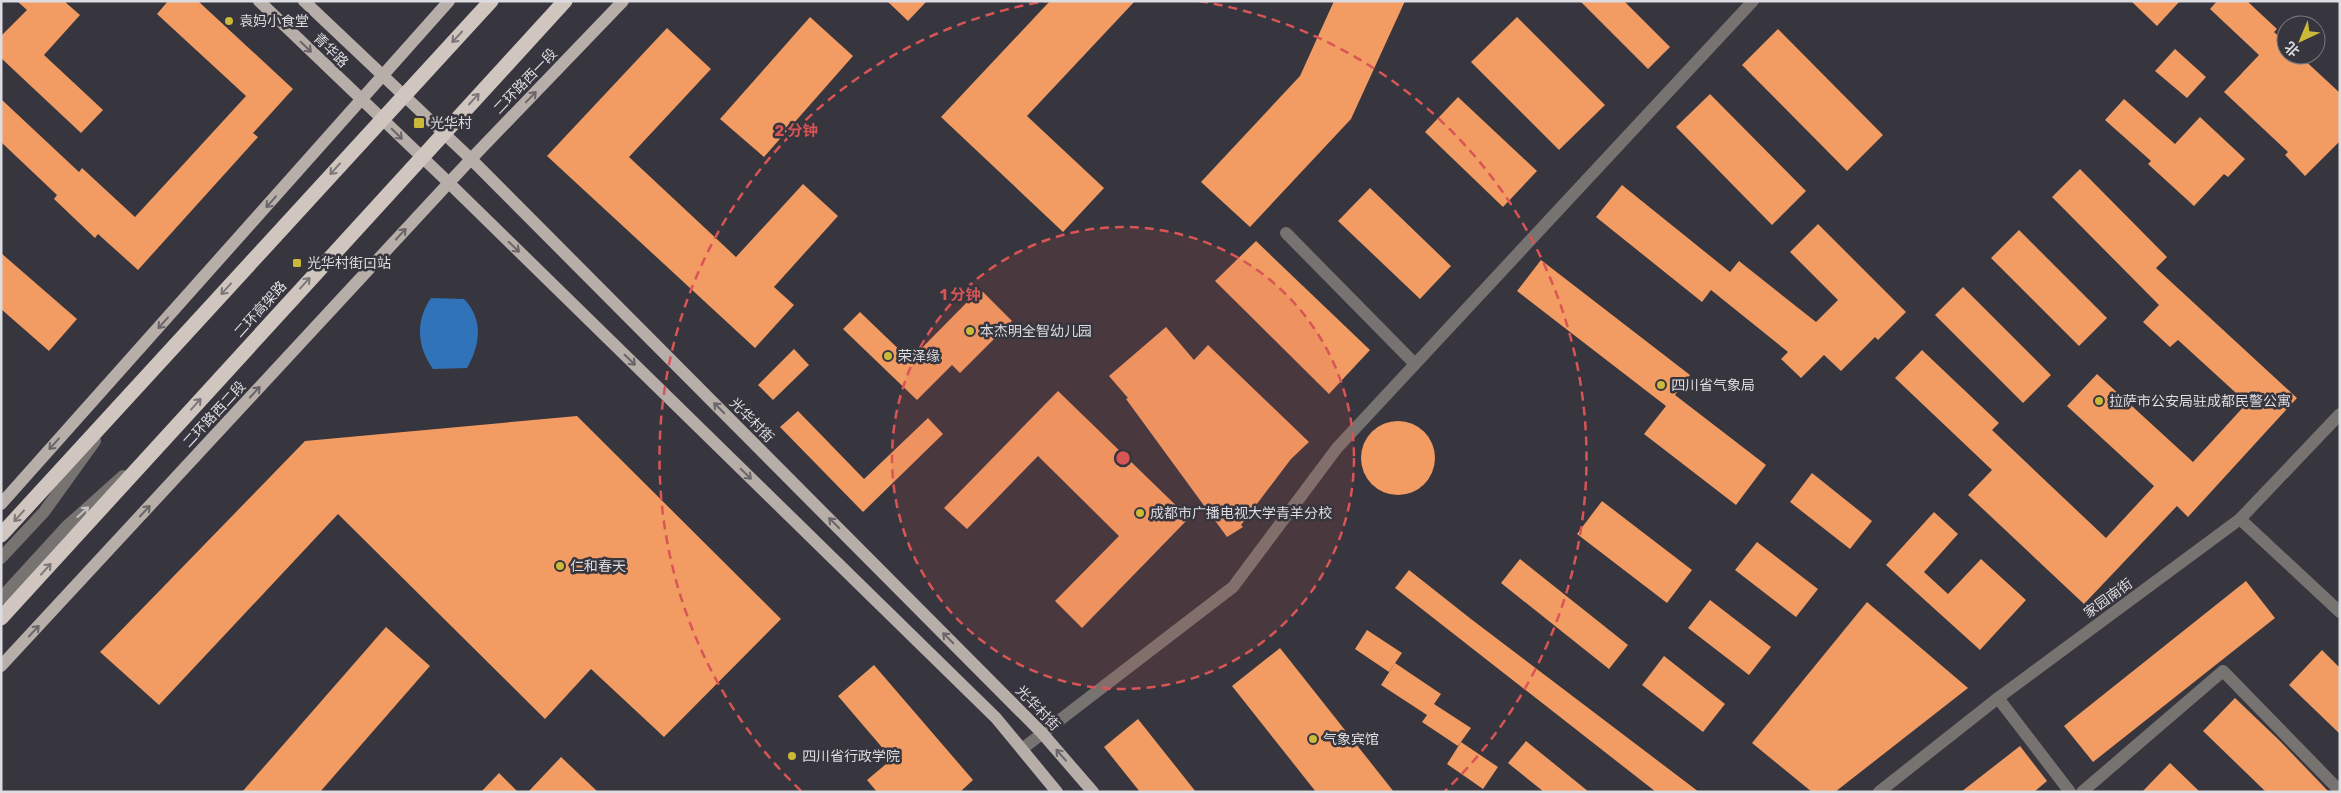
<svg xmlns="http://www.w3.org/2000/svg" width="2341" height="793" font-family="Rubik,'Noto Sans SC',sans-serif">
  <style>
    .water { fill: #3173b9 }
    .building { fill: #f29b62 }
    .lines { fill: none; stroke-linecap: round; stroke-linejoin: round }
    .minor { stroke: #777370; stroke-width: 12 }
    .major { stroke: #b7aea9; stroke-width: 12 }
    .highway { stroke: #d0c6bf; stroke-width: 15 }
    .oneway { stroke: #7c7678 }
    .oneway2 { stroke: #6a6568 }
    .oneway3 { stroke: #c4c2c5 }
    .ring { fill: none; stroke: #d85556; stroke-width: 2.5; stroke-dasharray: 9 6 }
    .poi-dot { fill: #cbba39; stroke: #37353d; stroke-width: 2 }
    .labels { text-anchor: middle; stroke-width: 5; stroke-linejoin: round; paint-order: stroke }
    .poi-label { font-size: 14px; fill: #dddce1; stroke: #37353d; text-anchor: start }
    .street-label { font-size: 14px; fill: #dddce1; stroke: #37353d }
    .centre { fill: #d85556; stroke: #37353d; stroke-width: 2.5 }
    .ring-label { font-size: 15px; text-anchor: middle; font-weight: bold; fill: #d85556; stroke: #37353d; stroke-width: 5; stroke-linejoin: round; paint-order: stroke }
  </style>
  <rect width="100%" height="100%" fill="#37353d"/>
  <!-- water -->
  <path class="water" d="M431,298L464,299C484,320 480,345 467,368L433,369C417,347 415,321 431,298Z"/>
  <!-- building -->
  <g class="building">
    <polygon points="17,1 64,1 80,15 44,55 103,110 81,133 1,58 1,36 27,10"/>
    <polygon points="168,1 198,1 293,89 253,133 258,137 138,270 98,234 95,238 54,199 57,195 1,142 1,99 79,172 82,168 135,217 246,96 157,14"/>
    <polygon points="887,1 927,1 908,21"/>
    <polygon points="1050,1 1135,1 1027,116 1104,188 1063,232 941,117"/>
    <polygon points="1334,1 1405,1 1351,119 1250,227 1201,182 1300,76"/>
    <polygon points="1580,1 1624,1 1670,47 1648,69"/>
    <polygon points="2131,1 2180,1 2157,26"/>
    <polygon points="2217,1 2247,1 2277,29 2274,32 2286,43 2286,55 2299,55 2340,93 2340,141 2305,176 2285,155 2288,152 2224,92 2259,55 2210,9"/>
    <polygon points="810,17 853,56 764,157 720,119"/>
    <polygon points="1517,17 1605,105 1559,150 1471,62"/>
    <polygon points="667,28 711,69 629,157 736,257 803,184 838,216 774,287 794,305 755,348 547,156"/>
    <polygon points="1778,29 1883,135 1847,171 1742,65"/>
    <polygon points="2175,49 2206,77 2187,98 2155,71"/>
    <polygon points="1710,94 1806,191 1772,225 1676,127"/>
    <polygon points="1458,97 1537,171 1503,207 1425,132"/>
    <polygon points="2124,99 2175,144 2200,117 2245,159 2228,177 2224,174 2194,206 2148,164 2151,161 2105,120"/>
    <polygon points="2080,169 2167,257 2156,268 2297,398 2188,517 2177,506 2084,604 1968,495 1992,470 1895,378 1922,350 1999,423 1992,430 2106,538 2154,486 2067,406 2097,374 2193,462 2247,403 2178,340 2170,347 2143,322 2159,305 2052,197"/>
    <polygon points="1622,185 1730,272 1739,261 1816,322 1838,300 1790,252 1818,224 1906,312 1878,340 1875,337 1841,371 1824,355 1801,378 1781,359 1788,352 1711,290 1702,302 1596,217"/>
    <polygon points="1370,188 1451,266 1420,299 1338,221"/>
    <polygon points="2019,230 2107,318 2079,346 1991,258"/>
    <polygon points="1256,241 1370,350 1329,394 1215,281"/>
    <polygon points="1,253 77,319 49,351 1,309"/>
    <polygon points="1541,260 1690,375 1675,395 1766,465 1736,505 1644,434 1666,406 1517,291"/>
    <polygon points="1963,287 2051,375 2023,403 1935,315"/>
    <polygon points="980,289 1012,321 960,373 952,365 917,400 843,329 860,312 910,360"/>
    <polygon points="1166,327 1194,360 1208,345 1309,442 1291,459 1241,525 1243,527 1227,537 1126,399 1128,398 1109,376"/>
    <polygon points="794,349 809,365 773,400 758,385"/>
    <polygon points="1058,391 1189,518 1082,628 1055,601 1119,536 1038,456 967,529 944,508"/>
    <polygon points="798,411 864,479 928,418 943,434 863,512 780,427"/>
    <polygon points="577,416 781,619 664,737 591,669 545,719 338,514 159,705 100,652 305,441"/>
    <circle cx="1398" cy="458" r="37"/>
    <polygon points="1812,473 1872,521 1850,549 1790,502"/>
    <polygon points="1602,501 1692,570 1667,603 1577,534"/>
    <polygon points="1934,512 1958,534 1924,572 1948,594 1981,559 2026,600 1980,650 1886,565"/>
    <polygon points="1757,542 1818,589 1796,617 1735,570"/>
    <polygon points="1520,559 1628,645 1609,669 1501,583"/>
    <polygon points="1409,570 1471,619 1699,792 1656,792 1395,588"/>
    <polygon points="2246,581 2275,618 2093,762 2064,726"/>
    <polygon points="1710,600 1771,647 1749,675 1688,628"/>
    <polygon points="1867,602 1968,688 1835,792 1812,792 1752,743"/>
    <polygon points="386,627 430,666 320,792 242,792"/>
    <polygon points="1367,630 1402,653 1389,672 1355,649"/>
    <polygon points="1280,648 1394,792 1316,792 1232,686"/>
    <polygon points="2322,650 2340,668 2340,734 2289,685"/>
    <polygon points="1664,656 1725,704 1703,732 1642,685"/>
    <polygon points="1395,663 1441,694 1434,704 1471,728 1458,746 1422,722 1427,715 1381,685"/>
    <polygon points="874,665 973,780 960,792 877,792 867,780 892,759 838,696"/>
    <polygon points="2235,698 2279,740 2329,792 2266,792 2203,731"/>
    <polygon points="1138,719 1196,792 1140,792 1104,747"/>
    <polygon points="1526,741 1589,792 1544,792 1508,763"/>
    <polygon points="1461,742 1498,767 1483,789 1447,764"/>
    <polygon points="2020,746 2047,781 2034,792 1961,792"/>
    <polygon points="561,757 598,792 528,792"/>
    <polygon points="2170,763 2200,792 2142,792"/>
    <polygon points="499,773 518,792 481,792"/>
  </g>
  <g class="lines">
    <!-- minor -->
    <g class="minor">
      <polyline points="1286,233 1415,364"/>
      <polyline points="2240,519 2340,612"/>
      <polyline points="1,558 44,512 95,441"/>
      <polyline points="1,598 66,527 123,476"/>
      <polyline points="1998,698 2070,792"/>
      <polyline points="1022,749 1233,587 1337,448 1753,1"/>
      <polyline points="1879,792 1998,698 2240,519 2340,414"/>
      <polyline points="2082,792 2223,671 2340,791"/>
    </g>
    <!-- major -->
    <g class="major">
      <polyline points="259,1 448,182 996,718 1057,792"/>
      <polyline points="304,1 471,159 1042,733 1093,792"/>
      <polyline points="1,504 449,1"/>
      <polyline points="1,666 471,159 623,1"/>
    </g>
    <!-- highway -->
    <g class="highway">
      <polyline points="1,535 491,1"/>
      <polyline points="1,618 565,1"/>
    </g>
  </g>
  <!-- one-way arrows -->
  <defs><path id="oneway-shaft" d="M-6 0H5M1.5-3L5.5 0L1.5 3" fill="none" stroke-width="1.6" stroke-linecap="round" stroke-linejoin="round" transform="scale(1.25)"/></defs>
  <g class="oneway">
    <use href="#oneway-shaft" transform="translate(457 37) rotate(133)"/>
    <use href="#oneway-shaft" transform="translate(474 99) rotate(-47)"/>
    <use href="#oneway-shaft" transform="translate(335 169) rotate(132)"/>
    <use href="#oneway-shaft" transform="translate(305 283) rotate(-48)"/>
    <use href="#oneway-shaft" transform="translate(226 289) rotate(132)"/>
    <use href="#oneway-shaft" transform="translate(196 404) rotate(-48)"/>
    <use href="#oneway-shaft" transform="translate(19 516) rotate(132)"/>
    <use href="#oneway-shaft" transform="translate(46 569) rotate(-48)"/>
  </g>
  <g class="oneway2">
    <use href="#oneway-shaft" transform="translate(306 47) rotate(44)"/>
    <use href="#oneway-shaft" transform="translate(531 97) rotate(-46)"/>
    <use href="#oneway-shaft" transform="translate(397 134) rotate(44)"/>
    <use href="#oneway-shaft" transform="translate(271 202) rotate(132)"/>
    <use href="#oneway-shaft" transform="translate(401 234) rotate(-47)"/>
    <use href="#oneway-shaft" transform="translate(514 247) rotate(44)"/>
    <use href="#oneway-shaft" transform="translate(163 323) rotate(132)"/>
    <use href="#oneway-shaft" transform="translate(630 360) rotate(44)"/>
    <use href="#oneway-shaft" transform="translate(255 392) rotate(-47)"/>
    <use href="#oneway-shaft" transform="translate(719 408) rotate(-135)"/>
    <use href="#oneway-shaft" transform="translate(54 444) rotate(132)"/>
    <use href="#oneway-shaft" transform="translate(746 474) rotate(44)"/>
    <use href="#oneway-shaft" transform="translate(145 511) rotate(-47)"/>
    <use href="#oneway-shaft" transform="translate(834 523) rotate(-135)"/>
    <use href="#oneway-shaft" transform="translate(34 631) rotate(-47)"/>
    <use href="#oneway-shaft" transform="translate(948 638) rotate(-135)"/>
    <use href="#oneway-shaft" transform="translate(1061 755) rotate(-131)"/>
  </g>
  <use class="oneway3" href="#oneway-shaft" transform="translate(83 512) rotate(-42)"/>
  <!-- distance rings -->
  <circle cx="1123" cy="458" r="231" fill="#d85556" fill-opacity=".12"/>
  <g class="ring">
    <circle cx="1123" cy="458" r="231"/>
    <path d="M801 791A463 463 0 0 1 1047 1M1199 1A463 463 0 0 1 1445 791"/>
  </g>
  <!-- markers -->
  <g class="poi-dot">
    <circle cx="229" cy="21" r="5"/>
    <rect x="413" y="117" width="12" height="12" rx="2.5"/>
    <rect x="292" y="258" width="10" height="10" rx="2.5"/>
    <circle cx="970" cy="331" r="5"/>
    <circle cx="888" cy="356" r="5"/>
    <circle cx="1661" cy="385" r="5"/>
    <circle cx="2099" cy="401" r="5"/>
    <circle cx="1140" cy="513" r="5"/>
    <circle cx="560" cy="566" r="5"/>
    <circle cx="1313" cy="739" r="5"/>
    <circle cx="792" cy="756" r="5"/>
  </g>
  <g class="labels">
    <!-- poi labels -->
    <g class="poi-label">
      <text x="239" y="26">袁妈小食堂</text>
      <text x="430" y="128">光华村</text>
      <text x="307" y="268">光华村街口站</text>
      <text x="980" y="336">本杰明全智幼儿园</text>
      <text x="898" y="361">荣泽缘</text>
      <text x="1671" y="390">四川省气象局</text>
      <text x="2109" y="406">拉萨市公安局驻成都民警公寓</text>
      <text x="1150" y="518">成都市广播电视大学青羊分校</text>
      <text x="570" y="571">仁和春天</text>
      <text x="1323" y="744">气象宾馆</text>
      <text x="802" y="761">四川省行政学院</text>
    </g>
    <!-- street labels -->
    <g class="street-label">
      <text transform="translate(331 50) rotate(44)" y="5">青华路</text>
      <text transform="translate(525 81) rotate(-46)" y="5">二环路西一段</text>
      <text transform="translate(260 309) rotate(-48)" y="5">二环高架路</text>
      <text transform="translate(214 414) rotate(-47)" y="5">二环路西二段</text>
      <text transform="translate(752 420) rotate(45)" y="5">光华村街</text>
      <text transform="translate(2108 598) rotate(-36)" y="5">家园南街</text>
      <text transform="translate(1038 708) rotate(46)" y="5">光华村街</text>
    </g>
  </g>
  <circle cx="1123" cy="458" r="8" class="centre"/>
  <g class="ring-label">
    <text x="796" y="136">2 分钟</text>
    <text x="960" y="300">1 分钟</text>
  </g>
  <!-- border -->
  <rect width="2341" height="793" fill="none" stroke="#dddce1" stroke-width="5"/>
  <!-- north arrow -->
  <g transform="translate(2301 40) rotate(224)"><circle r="24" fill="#37353d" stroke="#79787f"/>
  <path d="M0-4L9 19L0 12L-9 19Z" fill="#cbba39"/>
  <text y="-8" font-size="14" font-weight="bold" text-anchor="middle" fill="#dddce1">北</text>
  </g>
</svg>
